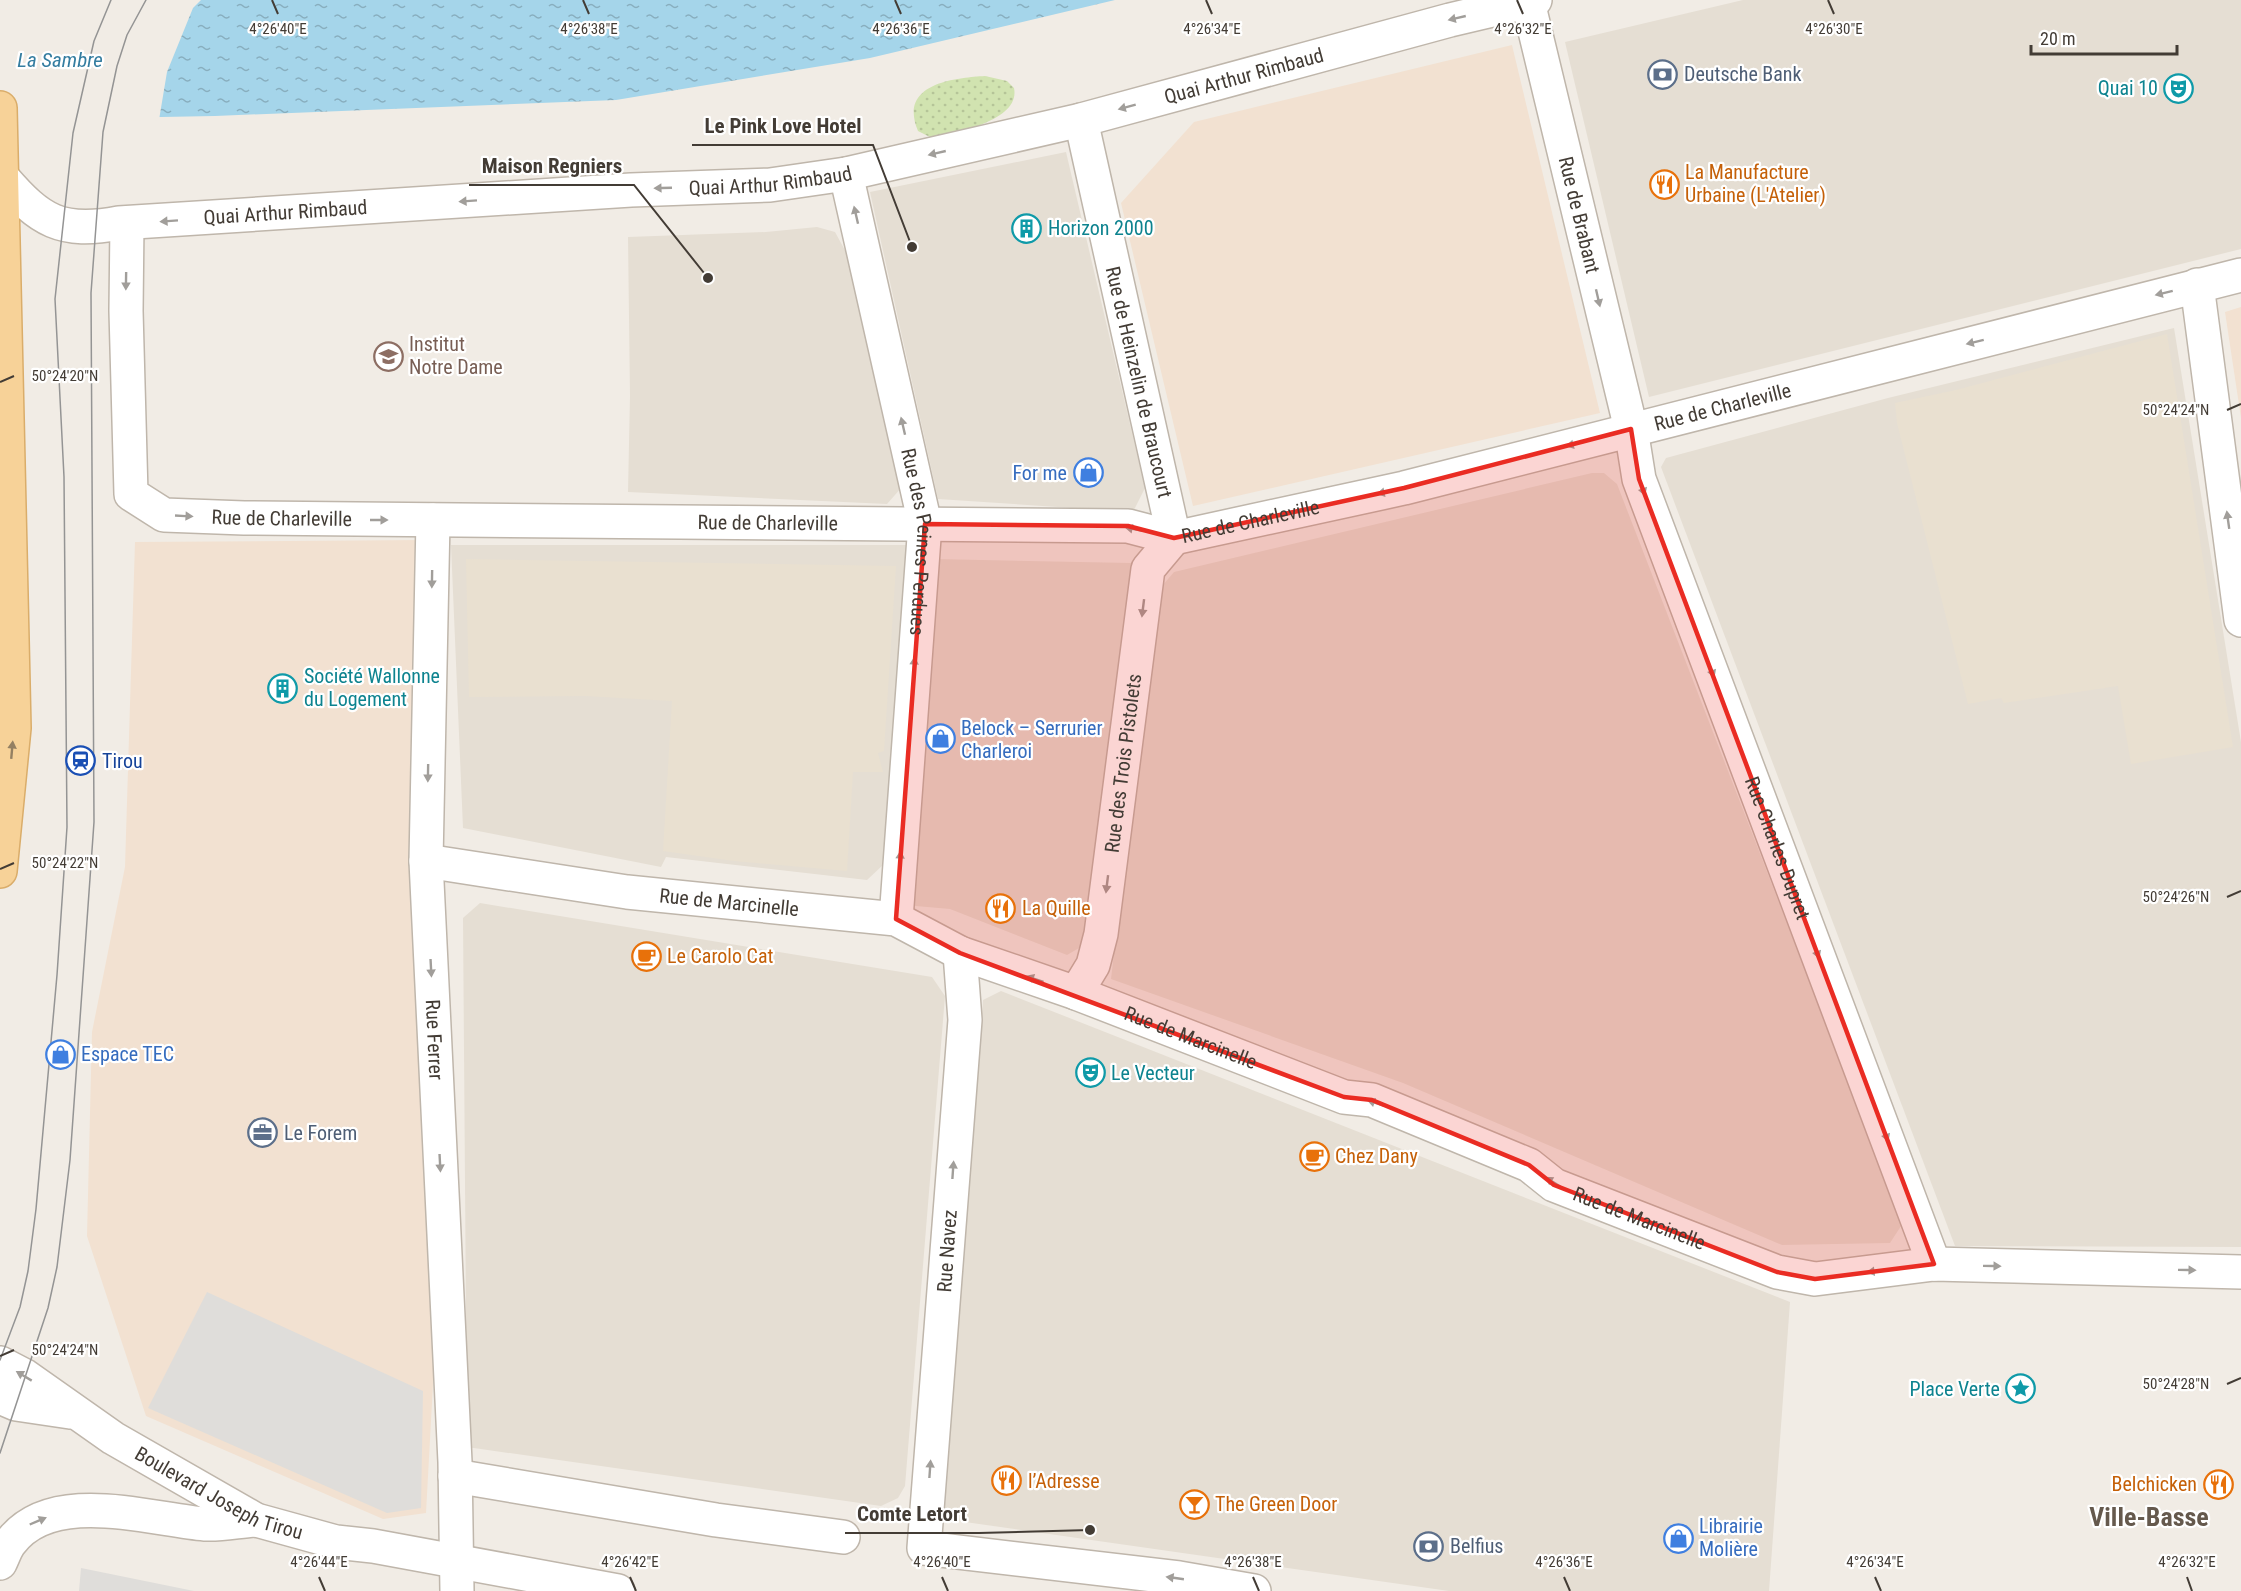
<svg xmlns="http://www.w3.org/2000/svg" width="2241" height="1591" font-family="'Roboto Condensed',sans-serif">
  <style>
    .residential { fill: #e5ded3 }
    .commercial { fill: #f2e1d1 }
    .education { fill: #e9e0d0 }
    .grass { fill: url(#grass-dots) }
    .parking { fill: #dfddda }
    .water { fill: url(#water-ripples) }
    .pier { fill: #f1ece5 }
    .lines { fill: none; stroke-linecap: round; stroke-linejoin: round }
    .minor-casing { stroke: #bfb6ab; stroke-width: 36 }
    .major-casing { stroke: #daad6a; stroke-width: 36 }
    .minor { stroke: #fff; stroke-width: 33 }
    .major { stroke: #f7d298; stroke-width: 33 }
    .tram { stroke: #949494; stroke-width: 1.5 }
    .oneway { fill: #a19e9a }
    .oneway2 { fill: #948062 }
    .marked { fill: #ea2c23; fill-opacity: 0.2; stroke: #ea2c23; stroke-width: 4.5; stroke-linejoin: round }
    .ticks { fill: none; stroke: #433c35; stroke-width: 2 }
    .labels { text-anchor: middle; stroke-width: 4.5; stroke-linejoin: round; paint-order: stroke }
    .service-label { font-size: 20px; fill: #4e5e75; stroke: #fff; text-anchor: start }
    .street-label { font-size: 20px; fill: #433c35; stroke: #fff }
    .culture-label { font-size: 20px; fill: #0d838f; stroke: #fff; text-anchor: start }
    .food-label { font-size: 20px; fill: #c56008; stroke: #fff; text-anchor: start }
    .education-label { font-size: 20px; fill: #785e54; stroke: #fff; text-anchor: start }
    .shop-label { font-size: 20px; fill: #366cbe; stroke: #fff; text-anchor: start }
    .transit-label { font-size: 20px; fill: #164399; stroke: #fff; text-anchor: start }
    .water-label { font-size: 21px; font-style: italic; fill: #347da0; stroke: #fff }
    .district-label { font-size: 26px; font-weight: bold; fill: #65594d; stroke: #fff }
    .ticks-label { font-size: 15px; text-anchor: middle; fill: #433c35; stroke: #fff; stroke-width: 4.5; stroke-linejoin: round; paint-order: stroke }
    .leader { fill: none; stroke: #433c35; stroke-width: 2 }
    .callout-dot { fill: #433c35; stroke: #fff; stroke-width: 2 }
    .callout-label { font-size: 21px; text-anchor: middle; font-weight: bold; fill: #433c35; stroke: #fff; stroke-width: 4.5; stroke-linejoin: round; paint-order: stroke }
  </style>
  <defs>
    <pattern id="grass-dots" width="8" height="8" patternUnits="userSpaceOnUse" patternTransform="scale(1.5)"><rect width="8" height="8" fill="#d1e3b0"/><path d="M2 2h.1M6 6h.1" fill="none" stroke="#b5c498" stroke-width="1.8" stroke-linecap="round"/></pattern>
    <pattern id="water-ripples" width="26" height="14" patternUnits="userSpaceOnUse" patternTransform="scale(1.5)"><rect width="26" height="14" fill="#a5d5ea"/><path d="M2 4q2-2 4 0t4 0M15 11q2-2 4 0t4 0" fill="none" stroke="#88aebe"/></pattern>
  </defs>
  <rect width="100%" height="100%" fill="#f1ece5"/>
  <!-- residential -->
  <g class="residential">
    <polygon points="1743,0 2241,0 2241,249 1649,397 1565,42"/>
    <polygon points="1066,152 1145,488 1133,512 938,499 870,192"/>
    <polygon points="817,227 835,232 847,254 902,487 887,504 628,492 630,396 628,237 766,232"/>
    <polygon points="2174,328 2241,742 2241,1247 1955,1246 1661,467 1666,458 1888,398"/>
    <polygon points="1592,473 1604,473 1617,484 1903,1223 1890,1243 1782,1245 1403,1083 1111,979 1156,593 1174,572"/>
    <polygon points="451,545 907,545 884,864 867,880 666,857 661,867 463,828"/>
    <polygon points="935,559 1132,563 1119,727 1093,940 1067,955 950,909 904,905"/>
    <polygon points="480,903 932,977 945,996 905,1486 898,1498 881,1506 467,1447 463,918"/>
    <polygon points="1001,991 1790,1302 1769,1591 1449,1591 944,1519 983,1000"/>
  </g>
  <!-- commercial -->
  <g class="commercial">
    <polygon points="1512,45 1600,413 1193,506 1121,203 1194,122"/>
    <polygon points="2241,307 2241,418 2225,312"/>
    <polygon points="425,540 435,1347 426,1513 383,1519 146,1416 87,1236 92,1032 125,867 135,542"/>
  </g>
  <!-- education -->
  <g class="education">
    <polygon points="2167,334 2233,747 2131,764 2118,686 2004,703 2001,698 1968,704 1897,423 1895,403 1956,390"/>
    <polygon points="466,559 896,566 884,751 878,753 883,772 853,772 847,871 734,861 663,851 672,701 585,696 469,697"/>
  </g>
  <!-- grass -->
  <path class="grass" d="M985,76L1007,81L1014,88C1021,121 954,133 932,138L918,131C898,84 953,78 985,76Z"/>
  <!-- parking -->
  <g class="parking">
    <polygon points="207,1292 423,1391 421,1508 387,1513 148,1408"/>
    <polygon points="81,1568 194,1591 79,1591"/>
  </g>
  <!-- water -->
  <polygon class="water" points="0,0 1115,0 870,58 616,100 215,116 0,120"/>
  <!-- pier -->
  <polygon class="pier" points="0,0 201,0 193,8 167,72 159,120 0,123"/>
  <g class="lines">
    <defs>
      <g id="minor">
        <path id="s1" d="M1528,2L1631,429L1639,479L1934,1264"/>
        <path id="s2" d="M846,174L925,524L896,919"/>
        <path id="s3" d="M3,178C40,221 61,234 119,223L631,190L770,185L846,174L1081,120L1450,20L1535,0"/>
        <path id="s4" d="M127,223L126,311L131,494L164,515L244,518L1128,526L1174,538L1404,488L2241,275"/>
        <polyline points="2197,285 2241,620"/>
        <path id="s5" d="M433,520L426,861L455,1462L457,1591"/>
        <path id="s6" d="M426,861L627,892L896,919L960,953L1076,993L1344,1097L1372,1100L1529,1165L1554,1185L1777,1272L1815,1279L1934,1264L2241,1272"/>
        <polyline points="960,953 965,1020 924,1548 1179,1578 1254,1591"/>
        <path id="s7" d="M1076,993L1093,965L1101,934L1148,569L1174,538L1081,120"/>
        <path id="s8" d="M0,1363L25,1376L113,1438L256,1520L336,1542L373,1546L618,1591"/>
        <polyline points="0,1397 16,1404 70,1412"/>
        <polyline points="455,1476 716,1520 843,1537"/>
        <path d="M0,1563C3,1557 6,1548 10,1543C51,1487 148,1519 205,1524C222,1525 239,1521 256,1520"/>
      </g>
      <polyline id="major" points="0,108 14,728 0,871"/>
    </defs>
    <!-- minor casing -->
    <use href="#minor" class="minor-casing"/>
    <!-- major casing -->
    <use href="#major" class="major-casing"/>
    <!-- minor -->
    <use href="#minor" class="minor"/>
    <!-- major -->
    <use href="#major" class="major"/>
    <!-- tram -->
    <g class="tram">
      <polyline points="0,1360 20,1307 28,1271 36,1209 57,975 67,827 64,477 55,299 73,133 94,41 111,0"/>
      <polyline points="0,1453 48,1308 57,1267 70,1160 94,822 91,293 103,132 117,66 127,35 146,0"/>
    </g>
  </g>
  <!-- one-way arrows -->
  <defs><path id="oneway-solid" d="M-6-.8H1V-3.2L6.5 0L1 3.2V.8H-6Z" transform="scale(1.5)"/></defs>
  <g class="oneway">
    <use href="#oneway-solid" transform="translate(1457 18) rotate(167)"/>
    <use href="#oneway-solid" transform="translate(1127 107) rotate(165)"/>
    <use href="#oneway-solid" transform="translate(937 153) rotate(167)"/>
    <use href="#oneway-solid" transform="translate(663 188) rotate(178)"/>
    <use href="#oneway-solid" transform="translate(468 201) rotate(176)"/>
    <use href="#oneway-solid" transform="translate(856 215) rotate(-103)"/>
    <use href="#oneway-solid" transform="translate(169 221) rotate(176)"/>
    <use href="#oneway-solid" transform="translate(126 281) rotate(91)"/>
    <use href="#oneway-solid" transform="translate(2164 293) rotate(166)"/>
    <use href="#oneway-solid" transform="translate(1598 298) rotate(77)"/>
    <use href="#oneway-solid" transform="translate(1975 342) rotate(166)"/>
    <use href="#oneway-solid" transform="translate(903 426) rotate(-103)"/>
    <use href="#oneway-solid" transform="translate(1575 444) rotate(166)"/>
    <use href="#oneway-solid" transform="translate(1642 487) rotate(71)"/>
    <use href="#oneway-solid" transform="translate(1386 492) rotate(168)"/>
    <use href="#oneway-solid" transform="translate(184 516) rotate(3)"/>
    <use href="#oneway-solid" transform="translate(379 520)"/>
    <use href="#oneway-solid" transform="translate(2228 520) rotate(-98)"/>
    <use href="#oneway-solid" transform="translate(1134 529) rotate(-169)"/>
    <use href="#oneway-solid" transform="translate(432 579) rotate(91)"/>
    <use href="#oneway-solid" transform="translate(1143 608) rotate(97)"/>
    <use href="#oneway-solid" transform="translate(914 666) rotate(-86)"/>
    <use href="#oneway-solid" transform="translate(1711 669) rotate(69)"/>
    <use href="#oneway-solid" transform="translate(428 773) rotate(91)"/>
    <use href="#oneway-solid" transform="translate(900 860) rotate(-86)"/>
    <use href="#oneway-solid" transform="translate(1107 884) rotate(97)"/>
    <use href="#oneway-solid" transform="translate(1816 950) rotate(69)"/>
    <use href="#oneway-solid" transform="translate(431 968) rotate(87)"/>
    <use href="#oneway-solid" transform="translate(1035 979) rotate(-161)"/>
    <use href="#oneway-solid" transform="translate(1376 1103) rotate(-162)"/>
    <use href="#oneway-solid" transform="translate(1885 1133) rotate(69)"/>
    <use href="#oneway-solid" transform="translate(440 1163) rotate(87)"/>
    <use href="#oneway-solid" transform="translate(953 1170) rotate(-86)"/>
    <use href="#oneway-solid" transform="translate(1553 1182) rotate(-148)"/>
    <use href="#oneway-solid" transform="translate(1992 1266) rotate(1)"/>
    <use href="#oneway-solid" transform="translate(2187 1270) rotate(1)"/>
    <use href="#oneway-solid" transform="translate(1876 1271) rotate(173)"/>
    <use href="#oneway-solid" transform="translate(24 1376) rotate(-149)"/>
    <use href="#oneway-solid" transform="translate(930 1469) rotate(-86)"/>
    <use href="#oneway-solid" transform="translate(38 1521) rotate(-23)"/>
    <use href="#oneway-solid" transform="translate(1175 1578) rotate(-172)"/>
  </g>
  <use class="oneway2" href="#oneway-solid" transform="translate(12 750) rotate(-85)"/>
  <!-- marked area -->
  <path class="marked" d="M1631,429L1639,479L1934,1264L1815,1279L1777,1272L1554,1185L1529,1165L1372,1100L1344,1097L960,953L896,919L925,524L1128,526L1174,538L1404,488Z"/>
  <!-- ticks -->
  <path class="ticks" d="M272,0L278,14M583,0L589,14M895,0L901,14M1206,0L1212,14M1517,0L1523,14M1828,0L1834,14M0,382L14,376M2227,410L2241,404M0,869L14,863M2227,897L2241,891M0,1356L14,1350M2227,1384L2241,1378M319,1577L325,1591M630,1577L636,1591M942,1577L948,1591M1253,1577L1259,1591M1564,1577L1570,1591M1875,1577L1881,1591M2187,1577L2192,1591"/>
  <!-- icons -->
  <defs>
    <symbol id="bank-ring" viewBox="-11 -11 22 22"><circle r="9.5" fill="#fff" stroke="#5c6f8a" stroke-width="1.5"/><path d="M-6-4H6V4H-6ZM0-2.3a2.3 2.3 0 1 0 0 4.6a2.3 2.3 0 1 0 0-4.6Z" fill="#5c6f8a"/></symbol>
    <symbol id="theatre-ring" viewBox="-11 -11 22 22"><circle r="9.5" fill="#fff" stroke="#0f9aa8" stroke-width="1.5"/><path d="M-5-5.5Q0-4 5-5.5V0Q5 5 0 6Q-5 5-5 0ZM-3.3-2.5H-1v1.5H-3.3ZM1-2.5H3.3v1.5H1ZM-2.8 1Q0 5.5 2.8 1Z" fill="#0f9aa8"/></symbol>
    <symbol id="restaurant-ring" viewBox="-11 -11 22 22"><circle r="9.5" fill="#fff" stroke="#e8710a" stroke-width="1.5"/><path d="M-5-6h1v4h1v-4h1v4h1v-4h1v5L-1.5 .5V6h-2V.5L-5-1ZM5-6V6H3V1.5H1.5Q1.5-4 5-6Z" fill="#e8710a"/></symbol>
    <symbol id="building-ring" viewBox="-11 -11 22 22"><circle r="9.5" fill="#fff" stroke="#0f9aa8" stroke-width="1.5"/><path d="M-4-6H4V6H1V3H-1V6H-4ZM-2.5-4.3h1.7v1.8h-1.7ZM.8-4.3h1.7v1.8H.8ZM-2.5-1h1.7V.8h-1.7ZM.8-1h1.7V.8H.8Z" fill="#0f9aa8"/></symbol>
    <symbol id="school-ring" viewBox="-11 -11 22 22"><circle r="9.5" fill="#fff" stroke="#8d6e63" stroke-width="1.5"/><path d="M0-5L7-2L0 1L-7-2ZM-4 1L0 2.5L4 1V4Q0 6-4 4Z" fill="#8d6e63"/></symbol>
    <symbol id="shop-ring" viewBox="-11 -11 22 22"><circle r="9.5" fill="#fff" stroke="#3f7fe0" stroke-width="1.5"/><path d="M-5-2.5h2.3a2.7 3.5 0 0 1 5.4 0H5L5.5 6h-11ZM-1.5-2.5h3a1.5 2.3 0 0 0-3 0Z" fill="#3f7fe0"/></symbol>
    <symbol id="station-ring" viewBox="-11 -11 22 22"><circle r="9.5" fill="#fff" stroke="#1a4fb4" stroke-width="1.5"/><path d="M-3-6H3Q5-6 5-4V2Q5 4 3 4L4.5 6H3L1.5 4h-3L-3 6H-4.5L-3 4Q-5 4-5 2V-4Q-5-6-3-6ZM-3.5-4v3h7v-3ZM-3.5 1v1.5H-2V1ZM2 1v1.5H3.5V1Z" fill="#1a4fb4"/></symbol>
    <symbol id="cafe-ring" viewBox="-11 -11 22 22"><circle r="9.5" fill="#fff" stroke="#e8710a" stroke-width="1.5"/><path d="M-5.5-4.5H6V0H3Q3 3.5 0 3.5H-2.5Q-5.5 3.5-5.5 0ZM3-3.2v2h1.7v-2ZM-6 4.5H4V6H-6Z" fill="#e8710a"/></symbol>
    <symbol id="office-ring" viewBox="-11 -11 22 22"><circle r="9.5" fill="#fff" stroke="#5c6f8a" stroke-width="1.5"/><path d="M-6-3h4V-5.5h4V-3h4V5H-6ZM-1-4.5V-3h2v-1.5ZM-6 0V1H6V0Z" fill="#5c6f8a"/></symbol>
    <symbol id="sight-ring" viewBox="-11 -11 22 22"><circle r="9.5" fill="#fff" stroke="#0f9aa8" stroke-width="1.5"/><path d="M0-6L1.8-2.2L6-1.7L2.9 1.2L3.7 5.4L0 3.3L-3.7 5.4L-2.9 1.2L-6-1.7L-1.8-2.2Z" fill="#0f9aa8"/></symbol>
    <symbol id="bar-ring" viewBox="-11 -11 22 22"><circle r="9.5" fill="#fff" stroke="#e8710a" stroke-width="1.5"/><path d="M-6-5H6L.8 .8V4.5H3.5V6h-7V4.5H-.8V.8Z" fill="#e8710a"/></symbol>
  </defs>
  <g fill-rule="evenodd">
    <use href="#bank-ring" x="1646" y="58" width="33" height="33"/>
    <use href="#theatre-ring" x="2162" y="72" width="33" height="33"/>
    <use href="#restaurant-ring" x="1648" y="168" width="33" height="33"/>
    <use href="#building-ring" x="1010" y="212" width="33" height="33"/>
    <use href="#school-ring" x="372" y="340" width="33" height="33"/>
    <use href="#shop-ring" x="1072" y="456" width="33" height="33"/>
    <use href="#building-ring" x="266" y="672" width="33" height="33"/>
    <use href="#shop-ring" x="924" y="722" width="33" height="33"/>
    <use href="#station-ring" x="64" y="744" width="33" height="33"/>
    <use href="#restaurant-ring" x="984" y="892" width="33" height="33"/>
    <use href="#cafe-ring" x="630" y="940" width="33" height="33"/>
    <use href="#shop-ring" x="44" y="1038" width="33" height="33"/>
    <use href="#theatre-ring" x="1074" y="1056" width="33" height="33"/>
    <use href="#office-ring" x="246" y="1116" width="33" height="33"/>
    <use href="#cafe-ring" x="1298" y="1140" width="33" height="33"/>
    <use href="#sight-ring" x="2004" y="1372" width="33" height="33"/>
    <use href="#restaurant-ring" x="990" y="1464" width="33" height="33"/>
    <use href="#restaurant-ring" x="2202" y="1468" width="33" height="33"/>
    <use href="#bar-ring" x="1178" y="1488" width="33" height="33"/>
    <use href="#shop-ring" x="1662" y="1522" width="33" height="33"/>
    <use href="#bank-ring" x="1412" y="1530" width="33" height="33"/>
  </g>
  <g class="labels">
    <!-- service labels -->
    <g class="service-label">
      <text x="1684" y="81">Deutsche Bank</text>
      <text x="284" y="1140">Le Forem</text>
      <text x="1450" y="1553">Belfius</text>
    </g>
    <!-- street labels -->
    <g class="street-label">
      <text dy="7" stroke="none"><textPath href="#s3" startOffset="1272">Quai Arthur Rimbaud</textPath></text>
      <text dy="7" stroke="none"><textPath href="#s3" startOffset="786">Quai Arthur Rimbaud</textPath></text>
      <text dy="7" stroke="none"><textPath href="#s3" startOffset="300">Quai Arthur Rimbaud</textPath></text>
      <text dy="7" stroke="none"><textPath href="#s1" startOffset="219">Rue de Brabant</textPath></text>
      <text transform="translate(1139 382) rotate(77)" y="7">Rue de Heinzelin de Braucourt</text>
      <text dy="7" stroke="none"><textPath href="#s4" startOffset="1886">Rue de Charleville</textPath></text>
      <text dy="7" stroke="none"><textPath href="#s4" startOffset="428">Rue de Charleville</textPath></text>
      <text dy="7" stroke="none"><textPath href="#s4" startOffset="1400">Rue de Charleville</textPath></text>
      <text dy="7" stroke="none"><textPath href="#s4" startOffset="914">Rue de Charleville</textPath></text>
      <text dy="7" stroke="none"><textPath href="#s2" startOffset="376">Rue des Peines Perdues</textPath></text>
      <text dy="7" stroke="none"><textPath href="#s7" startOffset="237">Rue des Trois Pistolets</textPath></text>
      <text dy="7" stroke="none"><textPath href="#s1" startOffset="884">Rue Charles Dupret</textPath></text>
      <text dy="7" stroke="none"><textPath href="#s6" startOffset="306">Rue de Marcinelle</textPath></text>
      <text dy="7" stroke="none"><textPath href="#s6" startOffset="792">Rue de Marcinelle</textPath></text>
      <text dy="7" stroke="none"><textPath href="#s5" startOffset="520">Rue Ferrer</textPath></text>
      <text dy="7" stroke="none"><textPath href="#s6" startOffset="1278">Rue de Marcinelle</textPath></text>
      <text transform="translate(947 1251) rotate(-86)" y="7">Rue Navez</text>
      <text dy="7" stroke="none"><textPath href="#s8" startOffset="256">Boulevard Joseph Tirou</textPath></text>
    </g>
    <!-- culture labels -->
    <g class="culture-label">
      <text x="2158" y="95" text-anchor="end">Quai 10</text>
      <text x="1048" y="235">Horizon 2000</text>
      <text x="304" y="683">Société Wallonne<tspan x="304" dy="23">du Logement</tspan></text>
      <text x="1111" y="1080">Le Vecteur</text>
      <text x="2000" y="1396" text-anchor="end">Place Verte</text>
    </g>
    <!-- food labels -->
    <g class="food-label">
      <text x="1685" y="179">La Manufacture<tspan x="1685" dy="23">Urbaine (L'Atelier)</tspan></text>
      <text x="1022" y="915">La Quille</text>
      <text x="667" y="963">Le Carolo Cat</text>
      <text x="1335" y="1163">Chez Dany</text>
      <text x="1028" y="1488">l’Adresse</text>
      <text x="2197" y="1491" text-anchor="end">Belchicken</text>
      <text x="1215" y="1511">The Green Door</text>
    </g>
    <!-- education labels -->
    <g class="education-label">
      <text x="409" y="351">Institut<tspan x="409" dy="23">Notre Dame</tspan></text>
    </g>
    <!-- shop labels -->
    <g class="shop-label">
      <text x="1067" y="480" text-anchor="end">For me</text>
      <text x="961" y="735">Belock – Serrurier<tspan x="961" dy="23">Charleroi</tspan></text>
      <text x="81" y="1061">Espace TEC</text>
      <text x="1699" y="1533">Librairie<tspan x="1699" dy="23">Molière</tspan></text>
    </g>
    <!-- transit labels -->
    <g class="transit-label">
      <text x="102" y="768">Tirou</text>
    </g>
    <!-- water labels -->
    <g class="water-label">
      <text x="60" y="67">La Sambre</text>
    </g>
    <!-- district labels -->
    <g class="district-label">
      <text x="2149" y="1526">Ville-Basse</text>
    </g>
  </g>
  <g class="ticks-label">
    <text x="278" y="34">4°26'40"E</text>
    <text x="589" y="34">4°26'38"E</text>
    <text x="901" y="34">4°26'36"E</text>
    <text x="1212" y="34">4°26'34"E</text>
    <text x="1523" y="34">4°26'32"E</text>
    <text x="1834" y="34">4°26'30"E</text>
    <text x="65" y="381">50°24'20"N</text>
    <text x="2176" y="415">50°24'24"N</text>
    <text x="65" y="868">50°24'22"N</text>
    <text x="2176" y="902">50°24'26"N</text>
    <text x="65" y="1355">50°24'24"N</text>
    <text x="2176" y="1389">50°24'28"N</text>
    <text x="319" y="1567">4°26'44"E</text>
    <text x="630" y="1567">4°26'42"E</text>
    <text x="942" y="1567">4°26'40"E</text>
    <text x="1253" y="1567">4°26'38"E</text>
    <text x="1564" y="1567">4°26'36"E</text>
    <text x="1875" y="1567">4°26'34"E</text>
    <text x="2187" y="1567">4°26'32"E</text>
  </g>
  <!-- callouts -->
  <path class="leader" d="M912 247L873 145H692M708 278L634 185H469M1090 1530L979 1533H845"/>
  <g class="callout-dot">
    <circle cx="912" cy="247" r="6"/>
    <circle cx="708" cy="278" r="6"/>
    <circle cx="1090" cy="1530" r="6"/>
  </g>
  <g class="callout-label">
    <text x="783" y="133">Le Pink Love Hotel</text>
    <text x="552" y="173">Maison Regniers</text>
    <text x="912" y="1521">Comte Letort</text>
  </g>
  <!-- scale -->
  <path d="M2031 45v9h146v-9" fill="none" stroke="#433c35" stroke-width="3"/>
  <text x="2040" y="45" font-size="18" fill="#433c35" stroke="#ffffff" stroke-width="4.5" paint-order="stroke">20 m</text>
</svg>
